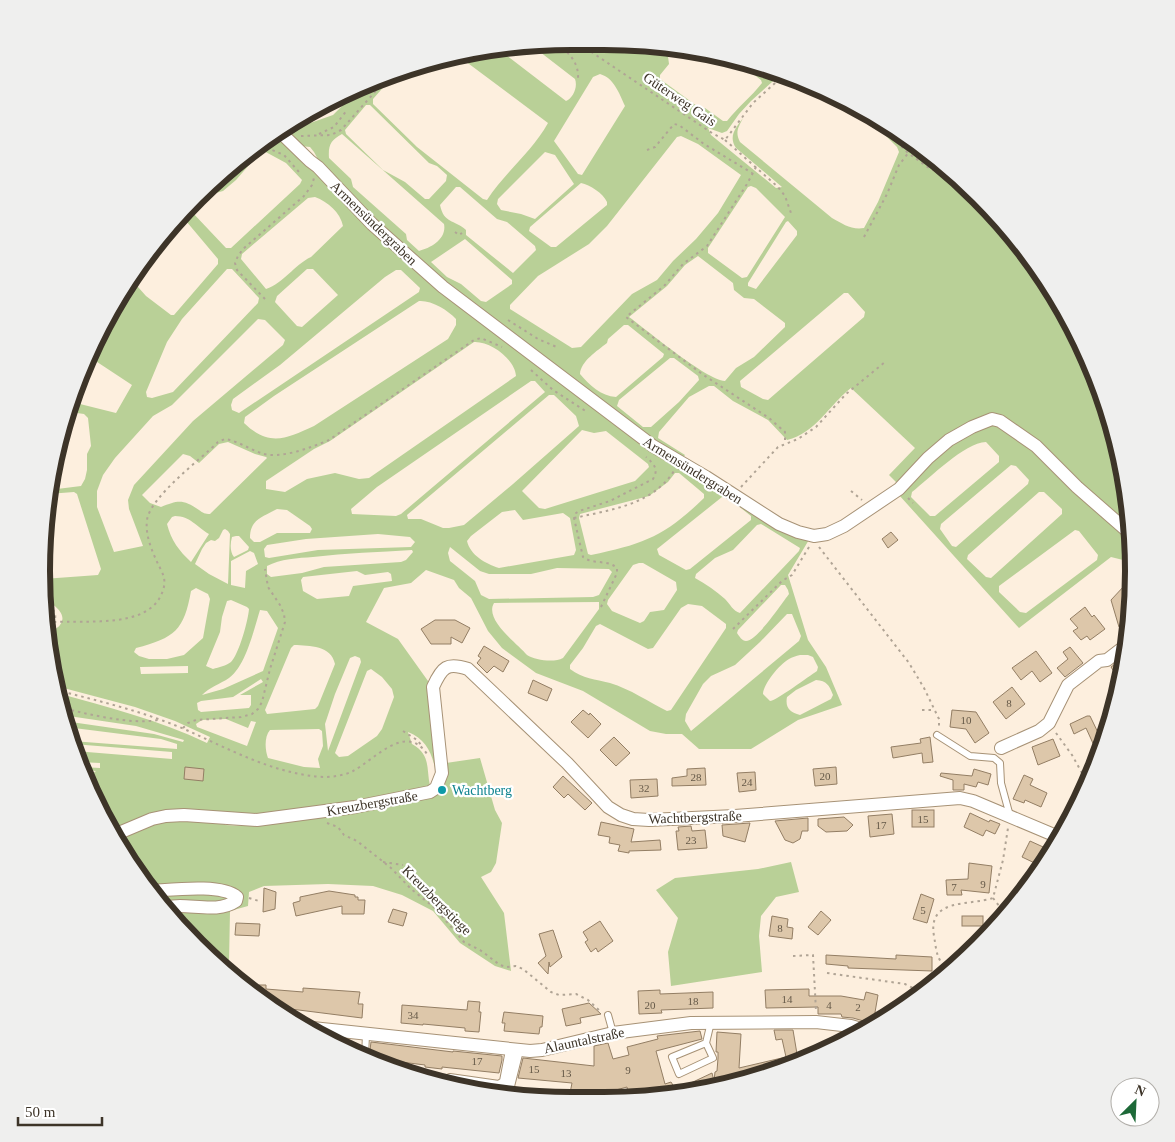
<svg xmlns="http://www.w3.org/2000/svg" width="1175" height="1142" font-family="'Times New Roman',serif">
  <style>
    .green { fill: #b9d097; fill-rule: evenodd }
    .building { fill: #ddc7aa; stroke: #937e64 }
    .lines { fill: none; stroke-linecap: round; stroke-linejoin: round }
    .service-casing { stroke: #a79276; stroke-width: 8 }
    .minor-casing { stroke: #a79276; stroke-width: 14 }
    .path { stroke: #b0a495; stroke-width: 2; stroke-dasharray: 2.5 4; stroke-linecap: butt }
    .service { stroke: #fff; stroke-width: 6 }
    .minor { stroke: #fff; stroke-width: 12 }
    .culture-dot { fill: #0f9aa8; stroke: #fff; stroke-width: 2 }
    .labels { text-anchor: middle; stroke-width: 4.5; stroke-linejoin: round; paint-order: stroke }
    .number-label { font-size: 11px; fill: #655948 }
    .street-label { font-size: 14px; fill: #3d3428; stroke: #fff }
    .culture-label { font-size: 14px; fill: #0d838f; stroke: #fff; text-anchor: start }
    .rim { fill: none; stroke: #3d3428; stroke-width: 6 }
  </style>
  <rect width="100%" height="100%" fill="#fdefde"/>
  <!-- green -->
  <g class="green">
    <path d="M571,41L668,46L667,49L669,64L660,75V79L701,109L705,108L723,121H727C738,107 751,97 762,83L761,80L735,60L775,69L782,73L751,101L739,114L727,131L722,133L708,128L711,135L776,188L782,187L736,148C728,136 736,128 743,118C738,128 735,132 740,142L832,218C843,224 851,230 864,228L878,202L899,152L897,147L857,107L869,112L954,173L1024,249L1079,337L1116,434L1133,537L1132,558L1127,561L1111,557L1019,628L899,495L904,490L889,475L915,448L851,388C829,405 816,433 787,440L768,420L733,401L714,386H709L689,397L659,432L658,438L685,455L682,459L654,443L445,285L387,231L321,165L314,152L310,147L301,146L281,128L290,123L299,127L333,115L344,104L343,98L341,96L352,90L356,93L363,94L374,80L395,74L373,99V104L417,147L483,199L487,200C505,172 532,152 548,123L457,55L467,51L500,48L501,51L566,101C573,98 578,87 575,79L531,45ZM600,74C614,78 619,93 625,106L582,175L578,174L554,141L593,77ZM366,105H370L429,163L437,166L447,175L446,181L429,199H425L405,182L383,170L346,134L345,130ZM342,134L444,224C447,239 431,248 419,251L407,240L406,234L353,187L351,179L329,158C328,145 331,140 342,134ZM681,136L698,144L741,175L718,213L696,239L673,261L657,280L632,294L581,347L572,348L510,309V305L538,276L589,244L607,226L677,137ZM545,152L555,155L574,184L535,219L521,214L501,210L497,204L498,199ZM581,183C590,185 603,193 607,202V205L556,247H551L529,231L530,227ZM751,186L756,188L785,217L747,277L742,278L708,253V248L748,187ZM456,187H460L497,219L507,222L535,246L536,250L513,273L466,235V230C454,219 444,224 440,205ZM788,221L797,231V235L756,289L748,286V283L786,222ZM465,239L512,280V284L486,302L481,301L461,284L447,277L431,262ZM698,256L733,283L734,290L744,298L754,299L785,323V327L754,357L736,368L725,381C706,380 647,330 629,317L667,286L685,265ZM844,293H848L865,312L864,317L768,400L763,399L741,387L740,381ZM624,325H628L664,354L663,357L616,397C601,396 589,385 580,374C581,361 597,351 607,343L608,339ZM670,358H674L698,376L699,380L679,402L651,427H643L617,406L619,400ZM986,442L999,456V462L935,516H930L911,497L912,492C930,478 964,443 986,442ZM1011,465L1016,466L1029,480L1028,484L956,547L952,546L940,529L941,524ZM1039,492H1044L1062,509V514L991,578L986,577L967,559L968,555ZM1075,530L1079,531L1098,555L1097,560L1026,613L1020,612L999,592V586Z"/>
    <path d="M276,131L340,196L597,407L810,538L788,575L808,640L826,667L842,705L798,720L751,749H699L682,734H666L650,731L583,691L536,673L502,648L488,631L471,598L459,588L454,580L426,570L411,583L384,588L366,622L398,639L428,681L435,768C431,751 425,739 408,732L412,744C431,755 426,767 430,786L392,798L256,815L226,814L225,825C267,828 307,819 347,810C378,803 410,796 441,789C448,780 447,774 446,763L480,758L495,810L502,823L496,863L491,872L481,877L504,913L511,971L495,966L460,943L433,911L402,895L373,886L328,884L264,886L249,892L248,906L230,911L229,963H216L151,894L96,806L86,778L96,771L83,770L82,767L100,768V763L79,762L75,751L172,759V752L73,744L72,741L177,749V744L161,739L66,727L64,721L154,734L183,742L184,740L136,726L62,715L57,693C108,707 159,720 207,743L210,737L175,721L135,707L56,686L47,634C51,631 58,628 60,625C69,613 51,603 43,598V579L98,575L101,569L77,494L74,492L48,494L49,490L81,486L85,479L87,470V454L91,446L88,418L84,414L70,412L72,402L116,413L132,385L88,356L130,278L146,296L171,315H174L218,264V259L181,215L201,192L237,173L248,154ZM262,150L286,163L302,180L300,184L231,248H226L191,211V207L201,197L223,191L236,180ZM315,197C328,202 340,212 343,226L311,257C294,265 284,283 266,289L241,259L242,254L308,198ZM227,269H232L259,298L258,303L173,392L152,398L147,397L146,392L167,342L182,319ZM307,269H313L338,295L302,327L297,326L275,302L277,296ZM396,270H401L420,288L419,292L239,413L232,410L231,405L233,399L280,365L385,277ZM419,301C431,300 448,310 456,319V325L448,339L314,426C286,439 269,447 244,423L245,417L274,396ZM258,319L265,320L285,340L283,345L193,421L134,485L128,500L129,509L143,546L114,552L97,507V491L103,475L115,458L153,416L172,405ZM474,342C490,341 515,359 516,376L369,478L359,479L335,473L307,479L285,492L266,489V481L314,449L330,441ZM531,381H535L545,392L401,514L396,516L352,514L351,509L377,487ZM549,395H554L576,416L579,426L513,484L464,525L449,528H443L421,519H408L407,515ZM582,430L594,433L606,431L648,464L649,467L635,481L545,509L539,508L522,491ZM228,442L255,454L266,457L267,458L210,514C205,514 203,513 199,510C183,499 178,500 161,507L150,503L142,495L183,454L190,456L199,463L219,444ZM675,473H679L704,494V498C665,536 644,544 591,555L588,554L579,518L580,514L649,496L668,482ZM722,497H727L751,516V520L690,569L686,570L659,555L657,549ZM277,509L287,510L310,526L312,529L310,533H277L260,542H254L250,538C250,519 263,517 277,509ZM515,510L523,520L563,513L570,518L576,550L574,555L499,568C486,564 470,555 467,541L471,536L502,512ZM175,516C190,516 197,527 209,534L191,562C179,551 171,540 167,524L172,517ZM761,524L800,548L799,551L740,613C733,611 730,604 725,599C716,591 706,584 695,578L696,574L715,558L733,550L757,525ZM225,529L228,531L230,534L228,584L209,574L195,564L202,549L206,543L211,540L215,541L219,538L223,530ZM378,534L410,537L415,542L411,547L318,550L269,558L265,557L264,549L267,545L306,539ZM236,536H239L249,547L248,550L234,557C230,552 230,544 232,537ZM450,547L480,571L489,574H531L557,568L609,569L612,572L599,595L593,597L489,599L481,595L475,581L450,561L448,553ZM412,550L413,552L406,560L401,562L324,567L302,573L271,577L267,574V566C280,559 298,558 313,557C346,553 379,552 412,550ZM250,551L254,553L258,564L246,571L245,588L231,585V561ZM639,563H643L676,582L677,590L664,610L650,612L644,621L640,623L612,611L607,604L608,600L633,565ZM357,571L365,575L388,572L391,574L392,581L353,586L349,596L317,599L303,591L301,580L303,577ZM781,585H785L788,590L789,594C782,603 757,641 746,641C742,641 739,636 737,633L738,630ZM196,588L208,594L210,599L203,638L184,655L167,659H149L139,656L134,652L136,648C175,638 184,630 191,591ZM231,600L247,607L249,609C248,621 239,654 231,662C226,666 219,667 213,669L206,666L220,632L222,617L227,601ZM599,602V609L563,658C554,663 535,660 527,655C517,643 484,620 494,603ZM688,604L702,606L726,624V628L671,710L667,711C649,702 630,689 610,683C595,679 583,679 570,669V665L583,648L596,626L600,624L648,649L653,648L681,608ZM260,610L267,611L278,628L263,671L223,689L202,695C210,687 220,684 229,678C246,666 254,629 260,610ZM787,614H792L801,636L799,641L691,731L685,721L686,714L703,684L711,676L735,665L760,642ZM294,645C310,646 331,645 335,664L318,706L315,709L267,714L265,710L291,648ZM800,655H808L813,657L818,667L817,671C809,676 776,701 770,701L763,694C764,683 779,665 789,659C792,657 796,656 800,655ZM355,656L360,658L361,662L328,751L325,724L335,694L350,658ZM188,666V673L141,674L140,667ZM371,669L382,677L392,689L394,697L382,729L377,736L348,756L339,757L335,753L367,671ZM261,679L263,682L240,695H251V705L249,708L201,712L198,710L197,703L201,701L233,697ZM816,680C827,681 829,685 833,695L831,699L800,715C790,712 785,708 787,697L796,690ZM226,719L248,728L251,721L256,722L247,746L197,727L196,724L202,720ZM319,729L322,731L323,746L318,759L320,768L304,767L268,758C265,750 264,737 270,730Z"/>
    <polygon points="791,862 799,892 776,897 761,916 759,936 762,972 671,986 668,952 678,918 656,890 675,878 758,869"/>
  </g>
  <!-- building -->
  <g class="building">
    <polygon points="891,532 898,540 888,548 882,539"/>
    <polygon points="1125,585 1131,591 1130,623 1119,627 1111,600"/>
    <polygon points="1085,607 1092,617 1094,615 1105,629 1090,640 1087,636 1081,640 1073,631 1078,628 1070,619"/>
    <polygon points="435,620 455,620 470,628 462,643 451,637 451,644 431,644 421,629"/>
    <polygon points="484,646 509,661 503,672 494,666 487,673 477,663 481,658 478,656"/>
    <polygon points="1070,647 1083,663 1065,677 1057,668 1068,659 1063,652"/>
    <polygon points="1036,651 1052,673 1040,682 1032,671 1021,680 1012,668"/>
    <polygon points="1125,657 1120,679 1120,681 1111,667"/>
    <polygon points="533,680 552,689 547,701 528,693"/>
    <polygon points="1012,687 1025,704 1006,719 993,702"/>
    <polygon points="583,710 589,715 590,713 601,724 588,738 571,722"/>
    <polygon points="952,710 976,712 989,733 975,743 966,729 950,727"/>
    <polygon points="1087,716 1090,716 1104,745 1096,750 1086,728 1074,734 1070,724"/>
    <polygon points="614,737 630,753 616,766 600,750"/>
    <polygon points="930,737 933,762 923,763 922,753 893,758 891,747 921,743 920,739"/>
    <polygon points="1053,739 1060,756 1038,765 1032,747"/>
    <polygon points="185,767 204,769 203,781 184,779"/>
    <polygon points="836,767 837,784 815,786 813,769"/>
    <polygon points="705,768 706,785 672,786 672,778 687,776 687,769"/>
    <polygon points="974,769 991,774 988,785 978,782 976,787 964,784 964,790 953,790 953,780 940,776 941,773 972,776"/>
    <polygon points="755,772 756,790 739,792 737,773"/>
    <polygon points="1024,775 1033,779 1030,785 1047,793 1041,807 1025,800 1024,803 1013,799"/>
    <polygon points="563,776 592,803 585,810 568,794 564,798 553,787"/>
    <polygon points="657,779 658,796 631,798 630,780"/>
    <rect x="912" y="810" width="22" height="17"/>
    <polygon points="970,813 989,822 990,820 1000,824 995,834 986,830 983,836 964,827"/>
    <polygon points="892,814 894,834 870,837 868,816"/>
    <polygon points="844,817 853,825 847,831 826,832 818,826 818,819"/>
    <polygon points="808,818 808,831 802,831 800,839 793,843 785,840 775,821"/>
    <polygon points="601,822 634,829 631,842 660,840 661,850 629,851 629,853 618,851 620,845 609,843 610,837 598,835"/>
    <polygon points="750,823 745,842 723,836 722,825"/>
    <polygon points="691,826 692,831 705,830 707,848 678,850 676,831 679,831 678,827"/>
    <polygon points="1030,841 1052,851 1041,866 1022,857"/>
    <polygon points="969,863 992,866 989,893 961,890 962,895 947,895 946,880 968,879"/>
    <polygon points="264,888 276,892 275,909 263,912"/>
    <polygon points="329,891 355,895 355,897 358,897 358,900 365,900 364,914 342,914 342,906 296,916 293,903 300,901 300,897"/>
    <polygon points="921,894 934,899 927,923 913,919"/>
    <polygon points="393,909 407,913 403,926 388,922"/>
    <polygon points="821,911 831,920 818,935 808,927"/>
    <polygon points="772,916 788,919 787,927 793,928 792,939 769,936"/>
    <rect x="962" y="916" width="21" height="10"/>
    <polygon points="600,921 613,941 598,952 596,948 591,952 585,942 588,940 583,932"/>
    <polygon points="236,923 260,924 259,936 235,935"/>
    <polygon points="553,930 562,957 550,967 549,962 548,974 538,963 546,956 539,934"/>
    <polygon points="826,955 896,959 896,955 932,957 932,971 848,968 848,966 826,964"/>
    <polygon points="259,985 266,985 266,989 303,992 303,988 360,992 358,1004 363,1004 362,1018 275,1007 247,987 255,988"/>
    <polygon points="809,989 809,996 841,996 864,1000 866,992 878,995 873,1024 872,1025 867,1022 853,1018 842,1017 841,1014 818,1014 818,1007 766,1008 765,990"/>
    <polygon points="660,990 660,994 713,992 713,1008 661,1010 662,1013 639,1014 638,991"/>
    <polygon points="468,1001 480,1002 479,1012 481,1012 479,1032 465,1031 465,1028 423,1024 423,1025 401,1023 402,1005 467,1010"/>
    <polygon points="589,1003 601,1014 580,1018 581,1023 566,1026 562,1009"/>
    <polygon points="504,1012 543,1016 542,1027 540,1027 539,1034 504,1031 505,1023 502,1023"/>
    <polygon points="774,1030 793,1030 797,1054 805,1052 807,1058 741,1083 638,1100 629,1099 627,1087 586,1098 569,1098 572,1083 518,1078 523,1058 594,1066 594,1046 608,1043 613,1059 629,1055 627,1047 658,1039 657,1036 700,1031 702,1039 656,1051 665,1084 671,1082 676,1090 712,1073 714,1081 715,1072 717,1071 718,1058 718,1052 716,1052 717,1032 741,1034 739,1068 786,1057 782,1039 776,1040"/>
    <polygon points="371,1042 453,1052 453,1051 502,1056 502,1060 499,1073 442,1067 442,1069 425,1067 425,1065 369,1058"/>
  </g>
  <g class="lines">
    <defs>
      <g id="service">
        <polyline points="937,735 970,756 994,758 1000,763 1001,783 1010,816"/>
        <polyline points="608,1015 613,1033"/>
        <polyline points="706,1043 713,1058 679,1074 672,1057 706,1043 711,1022"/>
        <polyline points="365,1056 366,1035"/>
        <polyline points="399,1072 417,1074"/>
        <polyline points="450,1077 499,1084 503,1081 509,1050"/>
        <polyline points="611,1099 612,1097"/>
      </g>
      <g id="minor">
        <polyline points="278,130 310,161 318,167 372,224 443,287 653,446 706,477 779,524 798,532 814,536 827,534 844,526 899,489 928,458 949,440 972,427 992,419 1000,421 1036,446 1077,487 1133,536"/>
        <polyline points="1001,748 1039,731 1049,723 1068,685 1099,661 1107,660 1129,643"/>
        <path d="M114,835L152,819L166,816L184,815L257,820L355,807L430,792L436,788L442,773L433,687C442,667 447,662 468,669L567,763L608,807L621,815L633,819L649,820L735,816L960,798L973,801L1061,838"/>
        <path d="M149,891C170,890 221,883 237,897L236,901C220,912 198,906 180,906C175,906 169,907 164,908"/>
        <polyline points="303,1027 530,1051 542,1050 613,1033 691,1023 816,1022 851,1026 865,1030"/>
        <polyline points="506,1094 517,1050"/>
      </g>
    </defs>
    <!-- service casing -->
    <use href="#service" class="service-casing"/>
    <!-- minor casing -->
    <use href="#minor" class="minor-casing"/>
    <!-- path -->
    <g class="path">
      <polyline points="575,41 712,133 725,140 753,103 785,74"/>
      <path d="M558,43C569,54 579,62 578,79"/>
      <polyline points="864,110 908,153 929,168 964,184"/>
      <polyline points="319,134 334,127 347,110"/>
      <polyline points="301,136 331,135 341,130 390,75"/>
      <polyline points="266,139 272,150 284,155 299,172"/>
      <polyline points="725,140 778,187 785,196 791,213"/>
      <polyline points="647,150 655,147 674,124 679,125 704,144 752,173"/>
      <polyline points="756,167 747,184 707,246 683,264 664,286 626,317 702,374 769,418 785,432 785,443"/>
      <polyline points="455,232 459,235 462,233"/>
      <polyline points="864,237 887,194 899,165 912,148 913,144"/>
      <polyline points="265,299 237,270 235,263 238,256 243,249 304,196 312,185 314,178"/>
      <polyline points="508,320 538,339 559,348"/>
      <polyline points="531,370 553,390 587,412"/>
      <polyline points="741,487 778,447 798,439 816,427 846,394 885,362"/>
      <polyline points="851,491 862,500"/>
      <polyline points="908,498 913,503"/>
      <path d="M574,518C610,510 652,505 674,471"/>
      <polyline points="819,547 909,663 924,688 939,719 939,726"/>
      <path d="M43,601C57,610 60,618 47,631"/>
      <path d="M601,607L617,573V568C607,559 593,565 583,557L574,518L576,513L579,511L610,501L653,479C659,469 654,464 646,457"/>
      <path d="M54,622C86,620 148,629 162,593C164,589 165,583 164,578C163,573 160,568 158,564C152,551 145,535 147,520C150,497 201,459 218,442L225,439C238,441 249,449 261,453C280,460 312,447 329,440L474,340L481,338L502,347"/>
      <polyline points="733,629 782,581 792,575 809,547"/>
      <path d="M56,690C99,701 142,711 184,729C225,747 266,770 312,776C325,778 341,777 353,771C374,760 406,722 427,754"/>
      <path d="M59,707C87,714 130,725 158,720"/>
      <polyline points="922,710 934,710"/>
      <polyline points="183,728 188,723 196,720 241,717 252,714 258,709 262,702 270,669 285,622 284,614 280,605 268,587 265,569"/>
      <polyline points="403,731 417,740 422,746"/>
      <polyline points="1056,733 1072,755 1087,782"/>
      <polyline points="105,821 112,823"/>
      <polyline points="327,823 338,827 344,835 357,841 391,868 411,889 435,908 464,942 480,950 500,965 507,967 516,966 523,969 551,992 559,995 576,994 588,1000 600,1011"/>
      <polyline points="383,862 403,865"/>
      <polyline points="249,898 259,901"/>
      <polyline points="993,898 1006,915"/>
      <polyline points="793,956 813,955 816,1011"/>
      <path d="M948,971C936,957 937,954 934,936C927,897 971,906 993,898L1003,860L1008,828"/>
      <polyline points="827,973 905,984 923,993"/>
    </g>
    <!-- service -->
    <use href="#service" class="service"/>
    <!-- minor -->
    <use href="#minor" class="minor"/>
  </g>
  <!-- markers -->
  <circle class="culture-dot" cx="442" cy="790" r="5"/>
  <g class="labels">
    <!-- number labels -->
    <g class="number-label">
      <text x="1009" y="707">8</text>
      <text x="966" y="724">10</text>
      <text x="825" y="780">20</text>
      <text x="696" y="781">28</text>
      <text x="747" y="786">24</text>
      <text x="644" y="792">32</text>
      <text x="923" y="823">15</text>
      <text x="881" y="829">17</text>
      <text x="691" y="844">23</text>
      <text x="983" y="888">9</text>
      <text x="954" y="891">7</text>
      <text x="923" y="914">5</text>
      <text x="780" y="932">8</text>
      <text x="787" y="1003">14</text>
      <text x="693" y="1005">18</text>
      <text x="650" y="1009">20</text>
      <text x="829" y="1009">4</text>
      <text x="858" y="1011">2</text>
      <text x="413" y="1019">34</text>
      <text x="477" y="1065">17</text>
      <text x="534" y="1073">15</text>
      <text x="628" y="1074">9</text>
      <text x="566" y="1077">13</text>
    </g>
    <!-- street labels -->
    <g class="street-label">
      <text transform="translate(680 99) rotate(34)" y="5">Güterweg Gais</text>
      <text transform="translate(374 223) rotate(44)" y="5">Armensündergraben</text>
      <text transform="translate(693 470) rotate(32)" y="5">Armensündergraben</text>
      <text transform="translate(372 803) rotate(-10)" y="5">Kreuzbergstraße</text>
      <text transform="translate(695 817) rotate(-2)" y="5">Wachtbergstraße</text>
      <text transform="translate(437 900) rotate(45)" y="5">Kreuzbergstiege</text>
      <text transform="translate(584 1040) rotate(-12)" y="5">Alauntalstraße</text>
    </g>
    <!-- culture labels -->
    <g class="culture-label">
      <text x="452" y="795">Wachtberg</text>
    </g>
  </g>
  <!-- crop -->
  <path d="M0 0H1175V1142H0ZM571 50H604A521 521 0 0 1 1125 571V571A521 521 0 0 1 604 1092H571A521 521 0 0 1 50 571V571A521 521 0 0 1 571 50Z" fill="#efefee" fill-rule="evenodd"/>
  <path class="rim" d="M571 50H604A521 521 0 0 1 1125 571V571A521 521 0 0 1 604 1092H571A521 521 0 0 1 50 571V571A521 521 0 0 1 571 50Z"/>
  <!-- north arrow -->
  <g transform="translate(1135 1102) rotate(24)"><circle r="24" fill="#ffffff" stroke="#b1aea9"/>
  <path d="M0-4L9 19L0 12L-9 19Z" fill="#1d6938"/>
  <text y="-8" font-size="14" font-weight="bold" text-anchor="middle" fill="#3d3428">N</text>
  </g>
  <!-- scale -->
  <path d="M18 1117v8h84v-8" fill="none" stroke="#3d3428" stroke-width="2.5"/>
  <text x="25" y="1117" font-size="15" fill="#3d3428" stroke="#ffffff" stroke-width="4" paint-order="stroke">50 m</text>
</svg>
